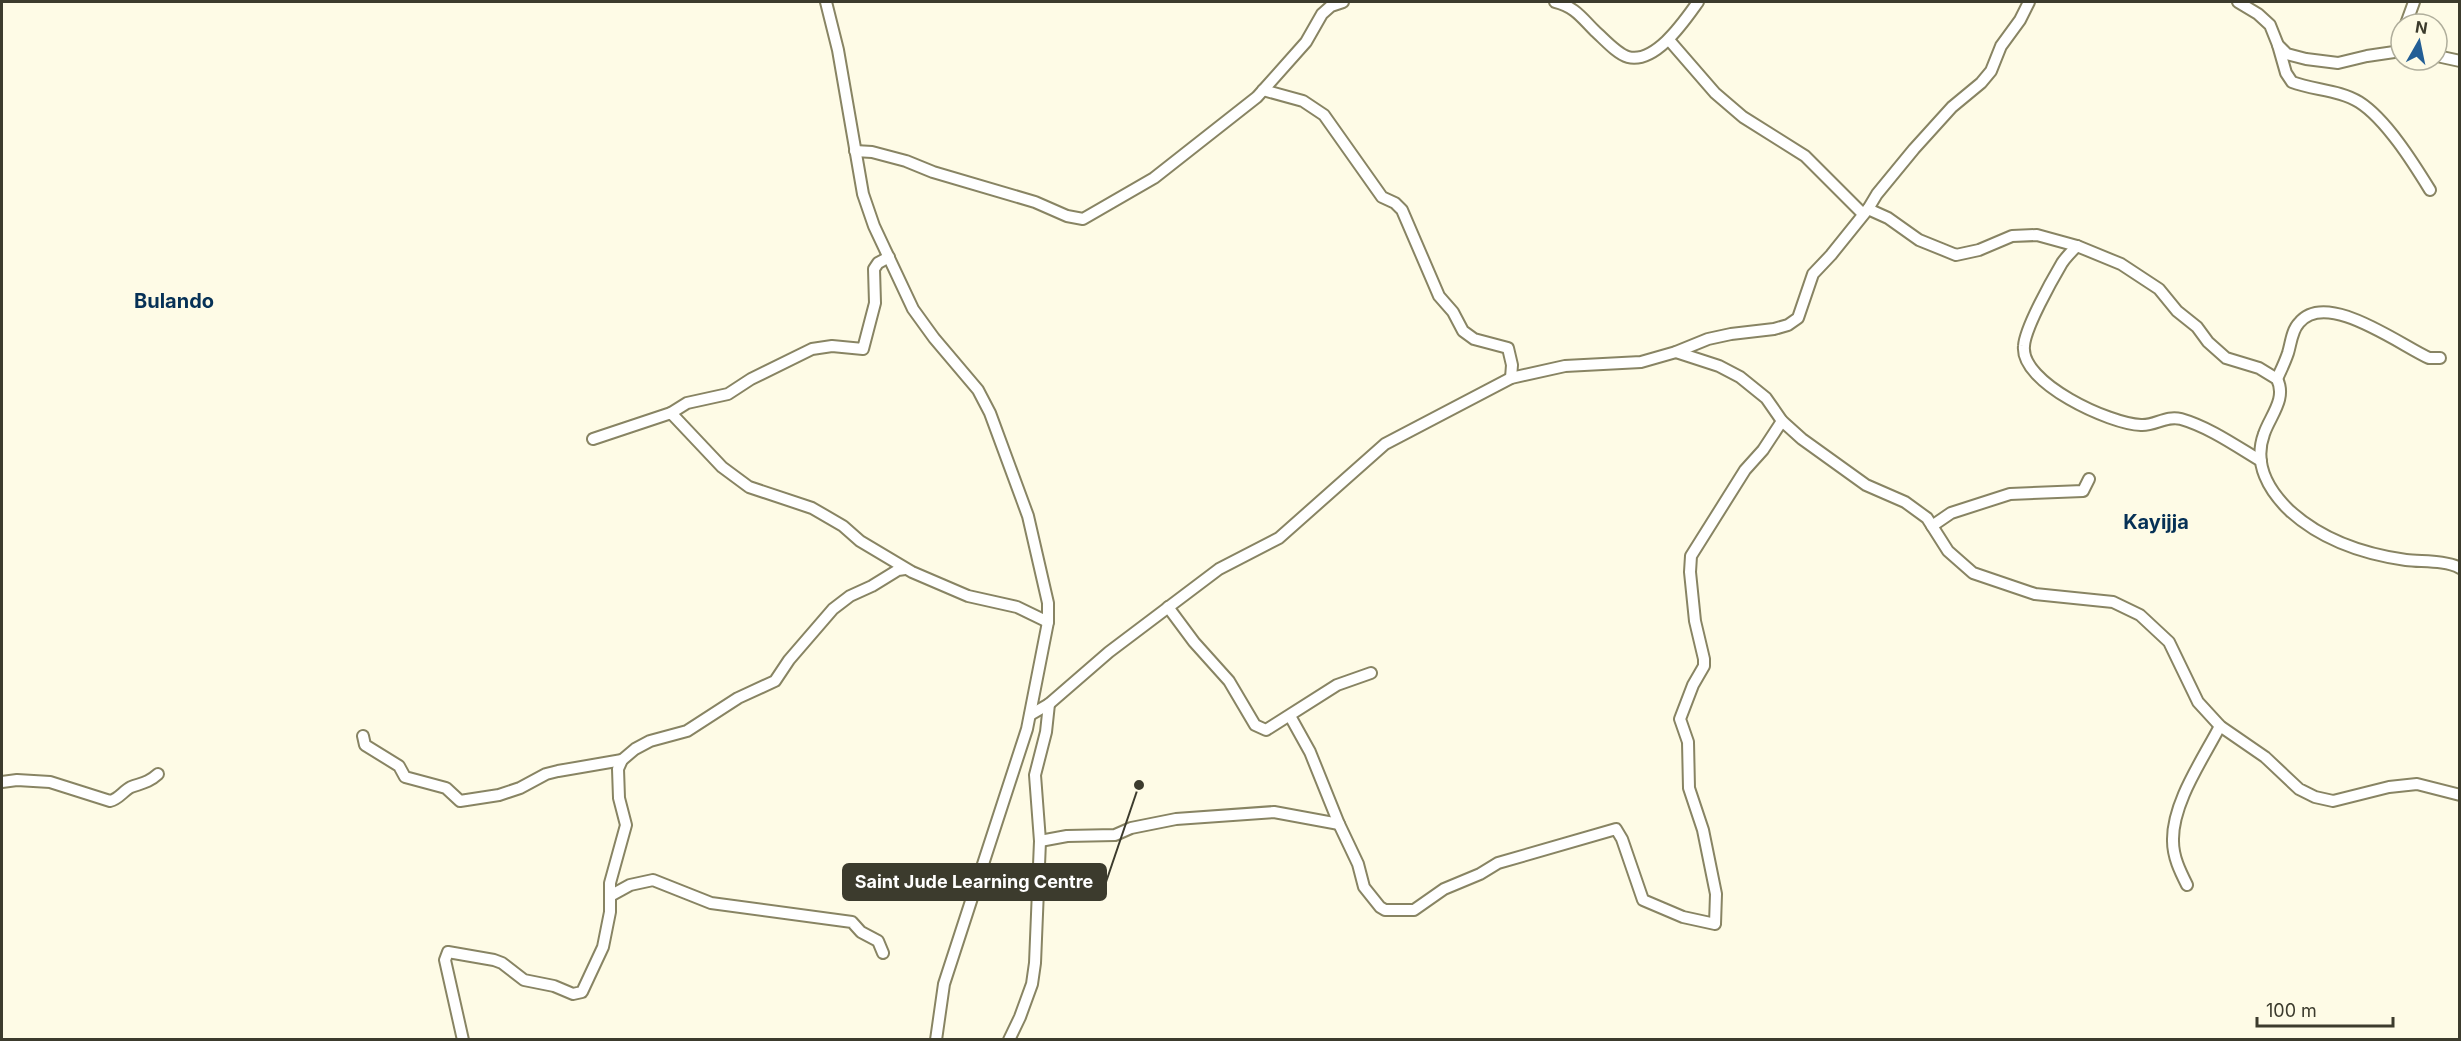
<svg xmlns="http://www.w3.org/2000/svg" width="2461" height="1041" font-family="Inter,sans-serif">
  <style>
    .lines { fill: none; stroke-linecap: round; stroke-linejoin: round }
    .minor-casing { stroke: #888463; stroke-width: 14 }
    .minor { stroke: #fff; stroke-width: 10 }
    .labels { text-anchor: middle; stroke-width: 5; stroke-linejoin: round; paint-order: stroke }
    .quarter-label { font-size: 20px; font-weight: bold; fill: #063156; stroke: #fefbe6 }
    .leader { fill: none; stroke: #3c3b2d; stroke-width: 2 }
    .callout-dot { fill: #3c3b2d; stroke: #fefbe6; stroke-width: 2 }
    .callout { fill: #3c3b2d; stroke: #3c3b2d; stroke-width: 2 }
    .callout-label { font-size: 18px; text-anchor: middle; font-weight: bold; fill: #fff }
  </style>
  <rect width="100%" height="100%" fill="#fefbe6"/>
  <g class="lines">
    <defs>
      <g id="minor">
        <polyline points="826,2 838,50 863,194 874,226 913,309 934,338 978,390 990,413 1028,516 1048,603 1048,622 1027,729 944,984 936,1040"/>
        <path d="M1555,2C1575,7 1581,17 1595,31C1604,39 1617,54 1628,57C1656,64 1685,20 1698,2"/>
        <polyline points="2238,2 2258,14 2270,25 2278,45 2287,54 2306,59 2338,63 2367,56 2401,51"/>
        <polyline points="2406,24 2414,2"/>
        <polyline points="1669,40 1715,93 1743,117 1805,156 1863,214"/>
        <path d="M2278,45L2286,73L2292,82C2313,90 2340,90 2359,102C2386,119 2414,164 2430,190"/>
        <polyline points="2437,56 2460,61"/>
        <polyline points="1263,90 1303,101 1324,115 1382,197 1395,203 1402,210 1439,296 1453,312 1463,331 1474,339 1508,348 1512,365 1511,378"/>
        <polyline points="855,151 872,152 906,161 933,172 1035,202 1067,216 1083,219 1154,178 1257,97 1306,42 1322,14 1331,6 1343,2"/>
        <path d="M1868,209L1888,218L1919,240L1956,255L1979,250L2012,236L2037,235L2077,246L2121,264L2159,289L2177,311L2197,327L2208,342L2226,358L2259,368L2277,379C2287,399 2270,416 2264,434C2253,464 2269,491 2290,511C2322,540 2363,554 2406,560C2422,562 2445,560 2460,568"/>
        <path d="M2077,246C2072,251 2066,257 2062,263C2052,280 2025,328 2024,346C2020,383 2110,424 2141,425C2155,426 2166,415 2181,419C2209,427 2236,446 2261,461"/>
        <polyline points="1676,352 1719,366 1740,377 1766,398 1782,421 1802,439 1866,485 1905,502 1927,518 1948,551 1973,573 2035,594 2113,602 2140,615 2169,642 2198,702 2220,726 2265,757 2299,789 2315,797 2333,801 2389,787 2417,784 2460,795"/>
        <path d="M2277,379C2281,370 2285,362 2288,353C2291,343 2292,330 2299,323C2326,289 2400,345 2429,358H2440"/>
        <polyline points="671,413 687,403 728,394 751,379 812,349 832,346 863,349 875,303 874,269 878,263 889,257"/>
        <polyline points="593,439 671,413 722,467 749,487 812,508 843,526 860,541 912,572 968,596 1017,607 1048,622"/>
        <polyline points="1932,526 1951,513 2010,494 2083,491 2089,479"/>
        <polyline points="1168,607 1194,642 1229,681 1255,725 1266,730 1337,685 1371,673"/>
        <polyline points="1030,715 1049,704 1109,652 1219,569 1279,538 1385,444 1511,378 1565,366 1641,362 1676,352 1708,339 1731,334 1774,329 1788,325 1798,318 1813,274 1831,255 1868,209 1877,194 1914,149 1952,107 1981,83 1991,71 2001,46 2020,20 2029,2"/>
        <polyline points="1290,716 1310,752 1339,824 1358,864 1364,887 1380,907 1385,910 1414,910 1444,889 1480,874 1498,863 1616,829 1622,839 1643,900 1683,917 1715,924 1716,894 1703,830 1689,788 1688,742 1680,719 1693,685 1704,666 1704,659 1695,621 1690,572 1691,556 1745,470 1763,450 1782,421"/>
        <polyline points="363,736 365,745 399,766 405,777 446,788 460,801 499,795 520,788 546,774 558,771 622,760"/>
        <path d="M2,782L17,780L50,782L110,801C119,799 123,791 131,787C142,783 148,783 158,774"/>
        <polyline points="1040,841 1067,836 1115,835 1131,828 1176,819 1274,812 1339,824"/>
        <path d="M2187,885C2180,871 2173,857 2173,841C2172,803 2203,759 2220,726"/>
        <polyline points="610,896 630,885 653,880 711,903 852,922 861,932 878,941 883,953"/>
        <polyline points="463,1040 445,960 448,952 494,960 502,963 524,980 554,986 573,994 582,992 603,947 610,912 610,883 626,825 619,798 618,769 622,760 635,749 650,741 687,731 738,698 775,681 789,660 833,609 850,596 872,586 898,570 905,569"/>
        <polyline points="1009,1040 1020,1017 1032,984 1035,963 1040,841 1035,775 1046,732 1049,704"/>
      </g>
    </defs>
    <!-- minor casing -->
    <use href="#minor" class="minor-casing"/>
    <!-- minor -->
    <use href="#minor" class="minor"/>
  </g>
  <g class="labels">
    <!-- quarter labels -->
    <g class="quarter-label">
      <text x="174" y="308">Bulando</text>
      <text x="2156" y="529">Kayijja</text>
    </g>
  </g>
  <!-- callouts -->
  <path class="leader" d="M1139 785L1106 882"/>
  <circle class="callout-dot" cx="1139" cy="785" r="6"/>
  <rect class="callout" x="843" y="864" width="263" height="36" rx="6"/>
  <g class="callout-label">
    <text x="974" y="888">Saint Jude Learning Centre</text>
  </g>
  <!-- border -->
  <rect width="2461" height="1041" fill="none" stroke="#3c3b2d" stroke-width="6"/>
  <!-- north arrow -->
  <g transform="translate(2419 42) rotate(9)"><circle r="28" fill="#fefbe6" stroke="#b0ae9c" stroke-width="1.5"/>
  <path d="M0-4.5L10 22L0 15L-10 22Z" fill="#235e95"/>
  <text y="-9" font-size="16" font-weight="bold" text-anchor="middle" fill="#3c3b2d">N</text>
  </g>
  <!-- scale -->
  <path d="M2257 1017v9h136v-9" fill="none" stroke="#3c3b2d" stroke-width="3"/>
  <text x="2266" y="1017" font-size="18" fill="#3c3b2d" stroke="#fefbe6" stroke-width="4.5" paint-order="stroke">100 m</text>
</svg>
